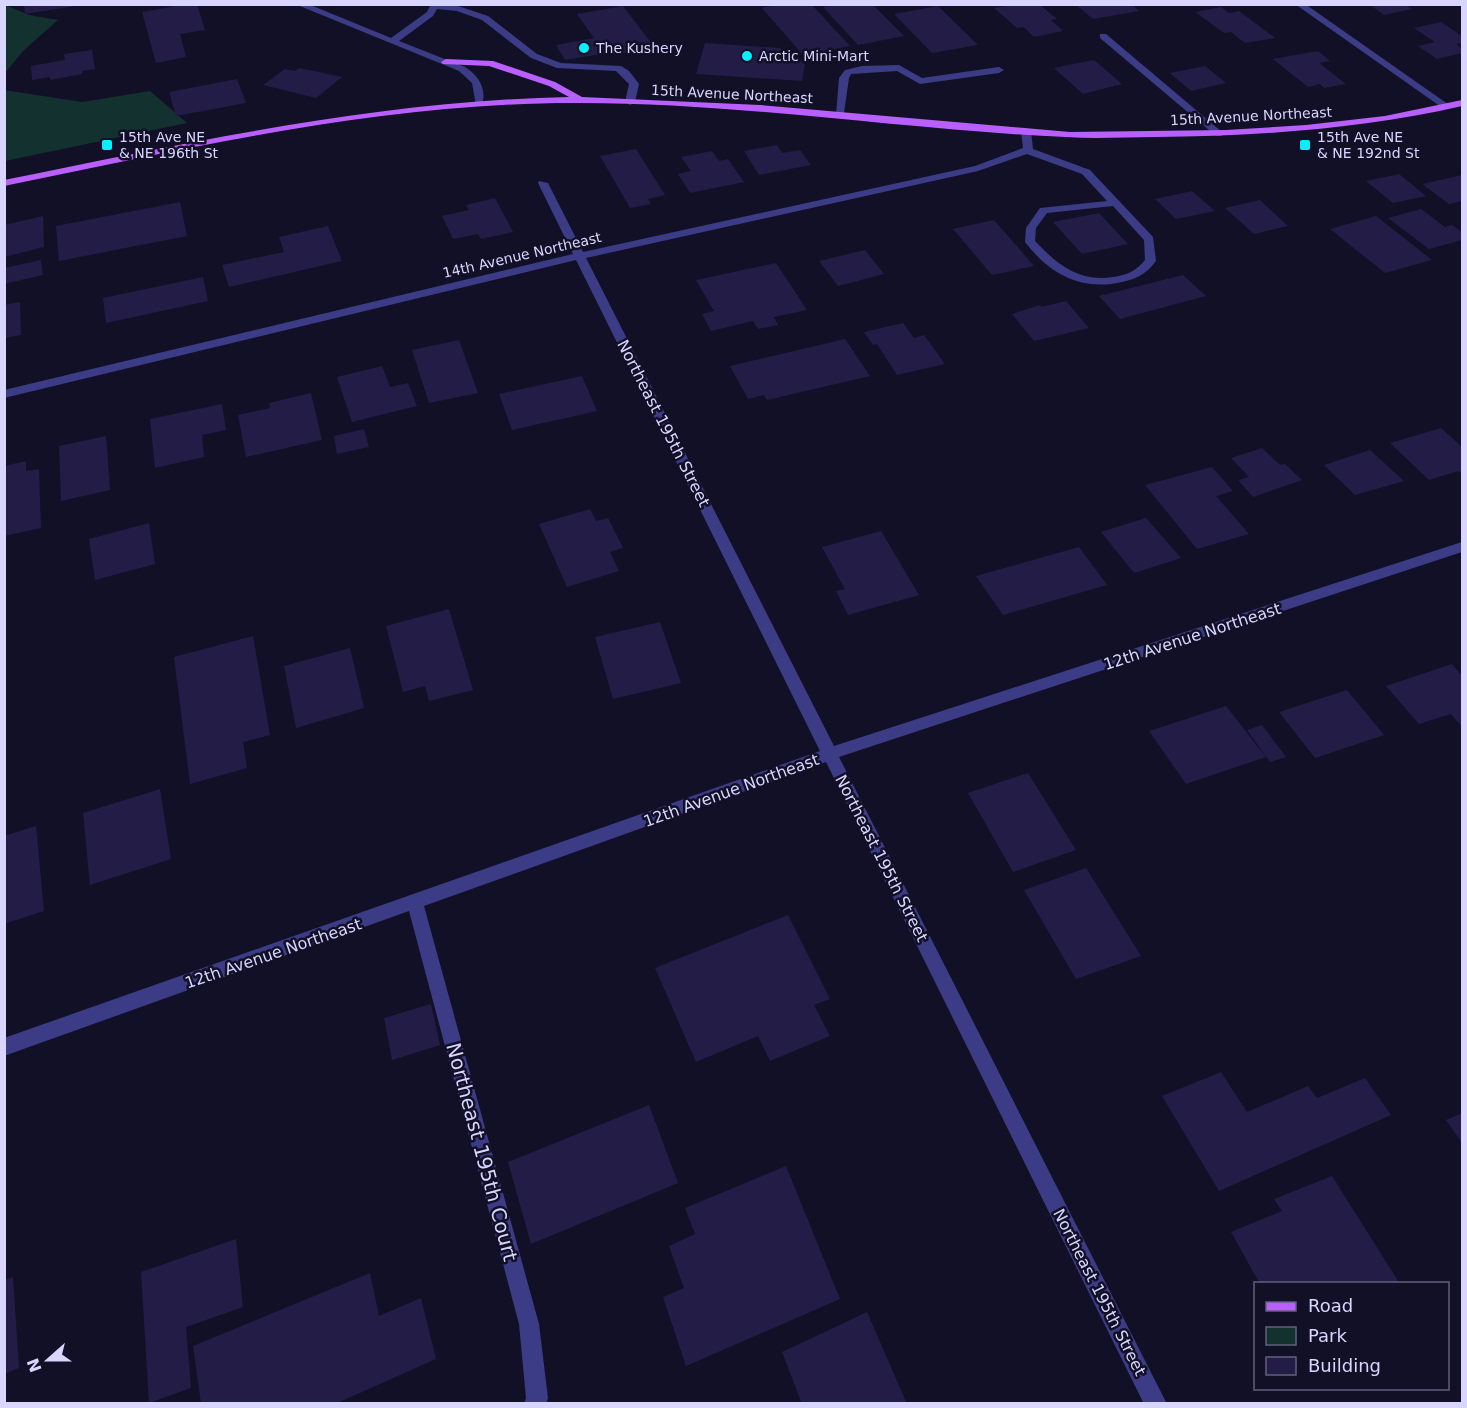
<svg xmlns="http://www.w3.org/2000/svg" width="1467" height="1408" font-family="'DejaVu Sans',sans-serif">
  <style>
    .green { fill: #13312e }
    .building { fill: #221c47 }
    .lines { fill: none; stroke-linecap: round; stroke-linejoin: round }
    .minor { fill: #3b3c85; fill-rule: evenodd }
    .major { fill: #b95ffd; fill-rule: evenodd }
    .poi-dot { fill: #05f0fc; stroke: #121027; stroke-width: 2 }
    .labels { text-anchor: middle; stroke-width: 5; stroke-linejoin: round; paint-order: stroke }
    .far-poi-label { font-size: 14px; fill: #d8d6fe; stroke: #121027; text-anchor: start }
    .far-street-label { font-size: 14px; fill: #d8d6fe; stroke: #121027 }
    .street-label { font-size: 16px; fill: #d8d6fe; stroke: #121027 }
    .near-street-label { font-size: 20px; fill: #d8d6fe; stroke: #121027 }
  </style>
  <rect width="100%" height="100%" fill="#121027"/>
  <!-- green -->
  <g class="green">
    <polygon points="5,5 29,15 58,20 23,51 5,73"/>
    <polygon points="4,90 82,102 150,91 187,123 5,161"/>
  </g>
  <!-- building -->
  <g class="building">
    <polygon points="24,4 75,4 75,6 25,14"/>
    <polygon points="187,4 197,4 205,30 180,34 186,57 156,63 142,12"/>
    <polygon points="780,4 811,4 850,46 803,55 762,8"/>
    <polygon points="836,4 872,4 904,36 858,45 823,7"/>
    <polygon points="1016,4 1039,4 1057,19 1051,20 1063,31 1034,37 1024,27 1017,28 994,8"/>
    <polygon points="1075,4 1131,4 1139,11 1093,19"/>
    <polygon points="1369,4 1404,4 1412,9 1384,15"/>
    <polygon points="623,6 659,53 607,53 565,60 556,45 594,38 577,14"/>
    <polygon points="938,6 978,45 932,53 894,14"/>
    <polygon points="1221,7 1229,13 1239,11 1275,38 1245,43 1231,32 1224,33 1195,12"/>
    <polygon points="1441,22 1462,36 1462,43 1456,44 1462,49 1462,53 1437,59 1418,46 1435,42 1414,28"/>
    <polygon points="705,43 780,48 805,64 802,81 696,74"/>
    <polygon points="92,50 95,69 82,71 82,74 50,80 50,77 32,80 31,66 65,60 64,54"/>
    <polygon points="1318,51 1330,61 1319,63 1346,84 1324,88 1320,84 1308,87 1273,59"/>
    <polygon points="1094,60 1122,84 1083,94 1054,68"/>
    <polygon points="1205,66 1226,83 1191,91 1170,73"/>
    <polygon points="299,68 342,77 316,98 263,85 285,69 295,71"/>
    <polygon points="237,79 246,103 176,116 169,92"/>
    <polygon points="777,145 782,153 800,150 811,165 759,175 744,151"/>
    <polygon points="636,149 665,195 648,199 651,204 630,208 600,156"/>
    <polygon points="712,151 719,161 728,159 744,182 690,193 678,174 691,171 681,157"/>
    <polygon points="1399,174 1426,196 1393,203 1366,181"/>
    <polygon points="1462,175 1462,201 1449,204 1422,184"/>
    <polygon points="1192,191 1215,211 1176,219 1155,199"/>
    <polygon points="495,198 513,232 481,239 478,234 453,239 442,216 469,210 466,205"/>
    <polygon points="1260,200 1288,226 1254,234 1225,208"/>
    <polygon points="180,202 187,236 59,261 56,226"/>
    <polygon points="1421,209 1445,227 1452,225 1462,232 1462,240 1429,249 1388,218"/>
    <polygon points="1099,213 1128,244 1082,254 1053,222"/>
    <polygon points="43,216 44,247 4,257 4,225"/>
    <polygon points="1376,216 1432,260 1385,273 1330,229"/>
    <polygon points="994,220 1034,266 992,275 953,229"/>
    <polygon points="328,226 342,261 229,287 222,265 284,252 279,237"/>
    <polygon points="865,250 884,274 838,286 819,261"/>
    <polygon points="41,260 43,275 4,284 4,268"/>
    <polygon points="776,263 807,310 774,317 778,325 758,329 753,321 711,331 702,314 714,311 696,280"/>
    <polygon points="1183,275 1206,296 1120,319 1099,296"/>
    <polygon points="203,277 208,301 106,323 103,298"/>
    <polygon points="1066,301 1089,328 1034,341 1012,314 1040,305 1041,307"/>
    <polygon points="20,302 21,335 4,338 4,305"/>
    <polygon points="903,323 914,338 924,335 945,364 897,375 877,344 873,345 864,332"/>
    <polygon points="845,339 870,376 767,400 764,395 748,399 730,366"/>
    <polygon points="459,340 478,393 429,403 412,350"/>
    <polygon points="382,366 390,387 408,383 417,406 352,422 337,377"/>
    <polygon points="582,376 597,411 512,430 499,394"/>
    <polygon points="311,393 322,440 246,457 238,415 270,408 269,403"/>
    <polygon points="222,404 226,430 202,435 204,457 155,468 150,419"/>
    <polygon points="1441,428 1462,447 1462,473 1458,471 1429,480 1390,443"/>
    <polygon points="364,429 369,447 337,454 334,436"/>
    <polygon points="106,436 110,490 61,501 59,446"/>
    <polygon points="1262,448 1280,465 1285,464 1302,480 1253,497 1238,480 1249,477 1231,458"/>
    <polygon points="1370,450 1404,481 1355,495 1324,465"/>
    <polygon points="26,461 26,471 39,469 41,528 4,536 4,466"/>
    <polygon points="1212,467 1233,491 1216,496 1249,534 1197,549 1145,485"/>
    <polygon points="590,509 596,521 608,518 623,548 610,552 619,571 567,587 539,524"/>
    <polygon points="1146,518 1181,558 1134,573 1101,532"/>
    <polygon points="149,523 155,564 95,580 89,539"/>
    <polygon points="881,531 919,595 848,615 836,591 845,589 822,547"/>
    <polygon points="1079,547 1107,585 1003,615 976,576"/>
    <polygon points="449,609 473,690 429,701 425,686 403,692 386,626"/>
    <polygon points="660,622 681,683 613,699 595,637"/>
    <polygon points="253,636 270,735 243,742 247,768 190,784 174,657"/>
    <polygon points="350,648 364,708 296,728 284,666"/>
    <polygon points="1452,664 1462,676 1462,727 1451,714 1419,724 1386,686"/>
    <polygon points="1347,690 1384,735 1315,758 1279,712"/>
    <polygon points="1226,706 1266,757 1186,784 1149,731"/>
    <polygon points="1262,725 1286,757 1270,762 1247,730"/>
    <polygon points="1028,773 1076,850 1013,872 968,793"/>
    <polygon points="160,789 171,859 90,885 83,813"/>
    <polygon points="36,826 44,911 4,924 4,836"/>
    <polygon points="1086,868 1141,956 1076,979 1024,890"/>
    <polygon points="788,915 830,999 814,1005 830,1036 770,1061 758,1036 696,1062 655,968"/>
    <polygon points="431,1004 440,1045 392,1060 384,1018"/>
    <polygon points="1221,1072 1247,1112 1308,1086 1317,1098 1365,1078 1391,1115 1219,1191 1162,1096"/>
    <polygon points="649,1105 678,1183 531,1244 508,1162"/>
    <polygon points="1462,1113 1462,1143 1446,1120"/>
    <polygon points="786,1166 840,1299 686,1366 663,1297 684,1288 669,1246 695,1234 685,1208"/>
    <polygon points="1332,1176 1400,1284 1260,1284 1231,1232 1282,1211 1274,1199"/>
    <polygon points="236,1239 243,1307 186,1327 191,1388 149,1403 141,1272"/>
    <polygon points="370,1273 379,1316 421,1298 436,1359 335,1404 201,1404 193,1346"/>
    <polygon points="13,1277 19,1368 4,1374 4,1280"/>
    <polygon points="867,1312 907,1404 802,1404 782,1352"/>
  </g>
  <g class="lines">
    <!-- minor -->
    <g class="minor">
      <path d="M295,4H308L391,38L427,12L431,4L458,6L488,16L537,54L561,63L621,66L629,71L639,84L635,102L630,105L625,102L629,84L616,71L557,68L531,58L482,20L457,11L437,9L433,16L399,41L465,67C479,76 487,89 482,105H476L472,83L459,71Z"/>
      <polygon points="1295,4 1305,4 1452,107 1444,109"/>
      <polygon points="1100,34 1106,34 1222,132 1222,136 1216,136 1100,38"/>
      <polygon points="899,65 922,78 999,67 1004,70 999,73 920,84 897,71 851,74 849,78 844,113 836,115 839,78 845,70 862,66"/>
      <path d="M1026,128L1031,131L1033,149L1090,170L1153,237L1156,261C1146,275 1134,280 1117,283C1078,290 1048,272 1025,242L1026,228L1040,208L1107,201L1082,174L1027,154L978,171L586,258L834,746L1462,542V552L839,757L1167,1404H1144L826,762L424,906L539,1324L548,1398L546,1404H524L526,1398L519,1324L409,911L4,1056V1038L820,751L576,260L4,398V390L573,254L538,183L539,181L548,183L583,252L975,166L1023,148L1021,131ZM1113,206L1144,240L1145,260C1136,271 1127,275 1113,277C1078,282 1058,265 1035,241L1036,228L1047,213Z"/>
    </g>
    <!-- major -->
    <path class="major" d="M446,59L493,61L555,82L582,97L760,105L1070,132L1226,130L1306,125L1385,116L1462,100V106C1361,129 1259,136 1155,137C1125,137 1096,139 1066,137C904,130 743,103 580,103C385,102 195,147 4,186V180C192,142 377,101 569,97L549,86L489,66L443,64L441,62Z"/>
  </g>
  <!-- markers -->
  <g class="poi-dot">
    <circle cx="584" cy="48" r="6"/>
    <circle cx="747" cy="56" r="6"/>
    <rect x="101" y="139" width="12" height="12" rx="3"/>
    <rect x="1299" y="139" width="12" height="12" rx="3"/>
  </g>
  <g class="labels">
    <!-- far-poi labels -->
    <g class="far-poi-label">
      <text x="596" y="53">The Kushery</text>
      <text x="759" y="61">Arctic Mini-Mart</text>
      <text x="119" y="142">15th Ave NE<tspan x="119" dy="16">&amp; NE 196th St</tspan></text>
      <text x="1317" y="142">15th Ave NE<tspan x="1317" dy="16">&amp; NE 192nd St</tspan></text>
    </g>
    <!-- far-street labels -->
    <g class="far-street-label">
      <text transform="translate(732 94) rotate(3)" y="5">15th Avenue Northeast</text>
      <text transform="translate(1251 116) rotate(-3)" y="5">15th Avenue Northeast</text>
      <text transform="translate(522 255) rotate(-13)" y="5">14th Avenue Northeast</text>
    </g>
    <!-- street labels -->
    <g class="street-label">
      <text transform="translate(664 423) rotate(63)" y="6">Northeast 195th Street</text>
      <text transform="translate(1192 636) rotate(-18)" y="6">12th Avenue Northeast</text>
      <text transform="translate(731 790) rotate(-20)" y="6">12th Avenue Northeast</text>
      <text transform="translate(882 858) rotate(63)" y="6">Northeast 195th Street</text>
      <text transform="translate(273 953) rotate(-19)" y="6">12th Avenue Northeast</text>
      <text transform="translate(1100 1292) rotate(63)" y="6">Northeast 195th Street</text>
    </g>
    <!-- near-street labels -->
    <g class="near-street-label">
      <text transform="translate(482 1152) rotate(75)" y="7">Northeast 195th Court</text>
    </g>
  </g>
  <!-- border -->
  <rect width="1467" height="1408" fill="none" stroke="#d8d6fe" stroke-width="12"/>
  <!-- legend -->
  <rect x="1254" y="1282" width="195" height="108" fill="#121027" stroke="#615f7d" stroke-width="1.5"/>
  <rect x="1266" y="1302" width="30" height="9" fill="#b95ffd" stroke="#615f7d" stroke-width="1.5"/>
  <text x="1308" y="1312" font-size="18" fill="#d8d6fe">Road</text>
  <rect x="1266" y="1327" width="30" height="18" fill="#13312e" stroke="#615f7d" stroke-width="1.5"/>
  <text x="1308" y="1342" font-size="18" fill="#d8d6fe">Park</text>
  <rect x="1266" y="1357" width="30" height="18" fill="#221c47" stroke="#615f7d" stroke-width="1.5"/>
  <text x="1308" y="1372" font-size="18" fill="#d8d6fe">Building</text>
  <!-- north arrow -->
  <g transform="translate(48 1360) rotate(249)" stroke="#121027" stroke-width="4.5" paint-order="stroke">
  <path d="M0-4.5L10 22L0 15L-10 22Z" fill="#d8d6fe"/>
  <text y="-9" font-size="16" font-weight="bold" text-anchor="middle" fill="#d8d6fe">N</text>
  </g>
</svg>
